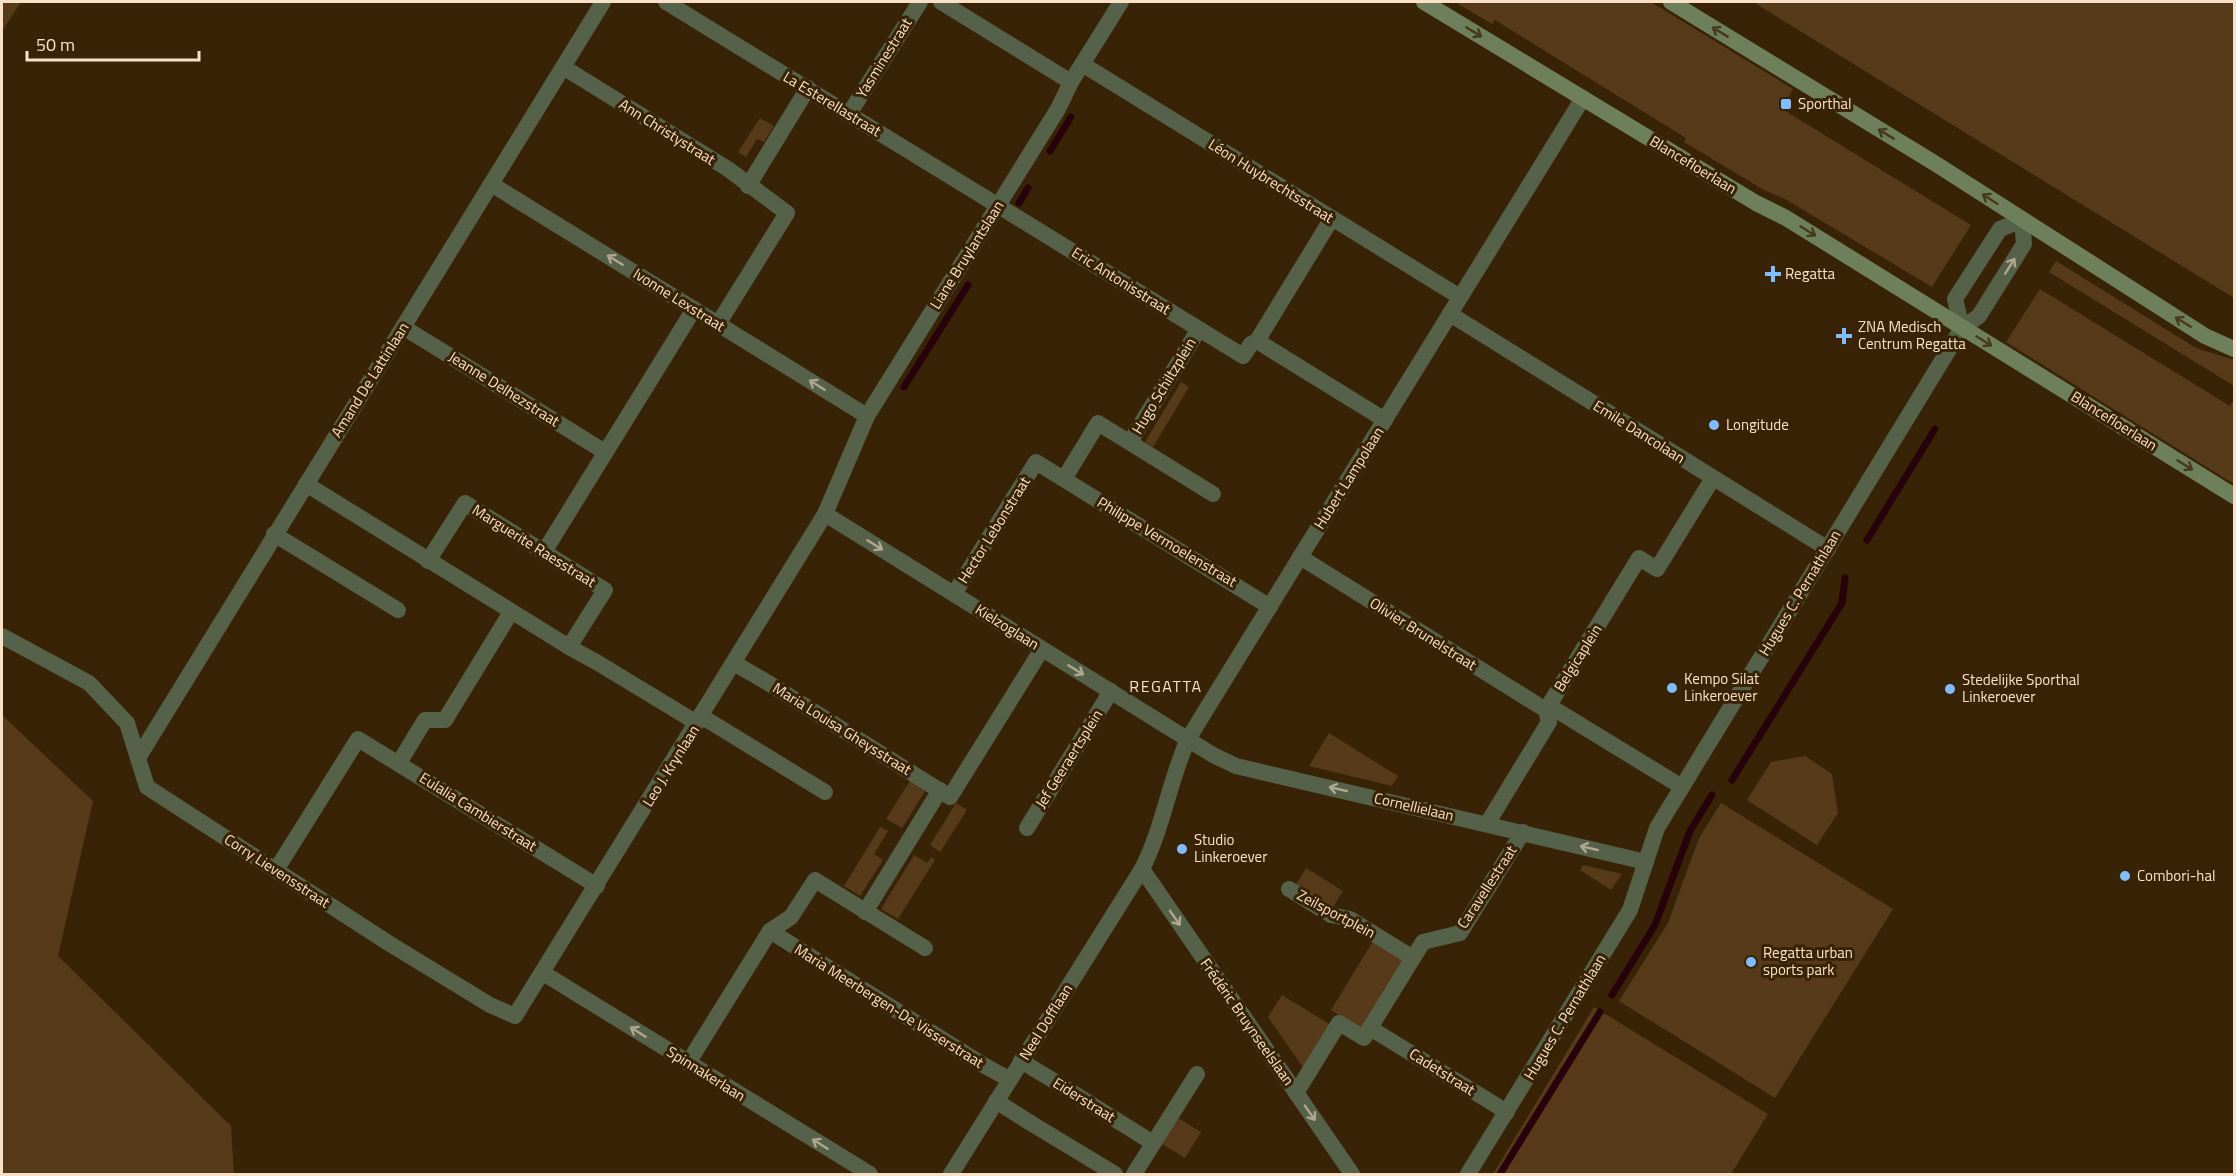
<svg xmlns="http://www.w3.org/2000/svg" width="2236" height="1176" font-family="'Titillium Web',sans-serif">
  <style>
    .green { fill: #563a19 }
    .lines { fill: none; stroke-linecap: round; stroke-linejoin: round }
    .stream { stroke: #28020b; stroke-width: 7 }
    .pedestrian { stroke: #556149; stroke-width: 16 }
    .minor { stroke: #556149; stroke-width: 16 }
    .secondary { stroke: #6e805b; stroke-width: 16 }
    .oneway { stroke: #463a1c }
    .oneway2 { stroke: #afa78e }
    .poi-dot { fill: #80bdfa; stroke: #382307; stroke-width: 2 }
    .labels { text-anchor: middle; stroke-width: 6; stroke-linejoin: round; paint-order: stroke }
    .street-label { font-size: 15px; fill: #f9e1c7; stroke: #382307 }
    .poi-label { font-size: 15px; fill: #f9e1c7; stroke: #382307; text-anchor: start }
    .neighbourhood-label { font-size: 16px; letter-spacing: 1.5px; fill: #f9e1c7; stroke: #382307 }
  </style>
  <rect width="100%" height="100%" fill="#382307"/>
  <!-- green -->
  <g class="green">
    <polygon points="2,2 21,2 2,31"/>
    <polygon points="1455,2 1651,2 1793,89 1782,109 1971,225 1932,287 1785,199 1764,190 1684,142 1686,138 1495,20 1492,24"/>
    <polygon points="1753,2 2234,2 2234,298"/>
    <polygon points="760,118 774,126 764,142 757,139 746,157 738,152"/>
    <polygon points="2056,261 2196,348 2234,360 2234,386 2049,272"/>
    <polygon points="2040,289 2230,406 2234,399 2234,484 2006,342"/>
    <polygon points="1181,382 1189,387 1153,447 1145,442"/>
    <polygon points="2,715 93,801 58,956 231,1126 234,1174 2,1174"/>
    <polygon points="1329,733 1398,776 1392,786 1309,766"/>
    <polygon points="1805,756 1832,774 1838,813 1817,845 1747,800 1771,762"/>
    <polygon points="913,776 929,785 902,828 886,819"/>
    <polygon points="956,803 967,810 940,852 930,845"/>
    <polygon points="1721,803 1893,909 1775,1098 1619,1001 1668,923 1699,838"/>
    <polygon points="880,827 888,831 874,854 883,860 860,896 844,886"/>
    <polygon points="914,855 927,863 931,857 935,860 898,919 881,909"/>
    <polygon points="1583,865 1622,874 1611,890 1580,870"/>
    <polygon points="1306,868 1343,891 1331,910 1295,886"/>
    <polygon points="1373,941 1404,960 1361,1029 1331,1010"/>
    <polygon points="1282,995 1331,1025 1304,1069 1268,1017"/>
    <polygon points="1594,1007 1768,1114 1731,1174 1493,1174"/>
    <polygon points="1178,1118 1201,1132 1185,1158 1162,1144"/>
  </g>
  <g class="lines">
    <!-- stream -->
    <g class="stream">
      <polyline points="1050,151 1071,117"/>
      <polyline points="1019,203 1028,188"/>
      <polyline points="904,387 968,285"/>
      <polyline points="1867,540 1935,429"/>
      <polyline points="1732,780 1842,603 1845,578"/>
      <polyline points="1612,995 1655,925 1690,831 1712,795"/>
      <polyline points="1500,1174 1600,1012"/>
    </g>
    <!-- pedestrian -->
    <g class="pedestrian">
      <polyline points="666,2 1243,356 1251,344 1257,341 1332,218"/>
      <polyline points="563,67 728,169 787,213 718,324"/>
      <polyline points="849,114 920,2"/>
      <polyline points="748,186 808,88"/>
      <polyline points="403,327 605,452"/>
      <polyline points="1257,341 1385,420"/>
      <polyline points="1130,442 1199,329"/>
      <polyline points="1064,479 1098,423 1213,494"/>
      <polyline points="306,484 569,647 598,663 697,723"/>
      <polyline points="274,534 398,610"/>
      <polyline points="544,552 694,309"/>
      <polyline points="1300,557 1546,710"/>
      <polyline points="428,561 465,503 605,590 569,647"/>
      <polyline points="954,594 1036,462 1270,607"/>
      <polyline points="770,684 950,797 1042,649"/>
      <polyline points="1546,710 1639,558 1657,569 1713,478"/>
      <polyline points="1546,710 1556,710 1682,787"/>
      <polyline points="701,716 825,792"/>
      <polyline points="399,763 425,720 445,720 511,612"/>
      <polyline points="1487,824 1549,722 1546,710"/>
      <polyline points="276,870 358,739 597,886"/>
      <polyline points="1289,889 1331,915 1350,919 1413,958 1423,942 1460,933 1523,832"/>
      <polyline points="865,912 940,790"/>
      <polyline points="770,931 985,1066"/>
      <polyline points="1413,958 1370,1028 1507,1112"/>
      <polyline points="688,1063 770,931 791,917 815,880 925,948"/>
      <polyline points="1054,1081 1153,1143"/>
      <polyline points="1296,1093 1339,1023 1364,1038 1370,1028"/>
      <polyline points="1029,1122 1115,1174"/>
      <polyline points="1134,1174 1197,1074"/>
    </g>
    <!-- minor -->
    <g class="minor">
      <polyline points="941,2 1071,82"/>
      <polyline points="1082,64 1460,297"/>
      <polyline points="491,184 867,416"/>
      <polyline points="1450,314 1828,549"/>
      <polyline points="825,514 1213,755 1236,766 1646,862"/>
      <polyline points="2,636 89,683 127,723 147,787 390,944 490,1005 515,1016 825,514 867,416 1058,109 1071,82 1121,2"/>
      <polyline points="734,663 770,684"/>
      <polyline points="138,758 603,2"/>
      <polyline points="1027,828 1111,691"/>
      <polyline points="1142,869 1352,1174"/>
      <polyline points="543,973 870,1174"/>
      <polyline points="1021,1061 1054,1081"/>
      <polyline points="985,1066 1009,1079"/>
      <polyline points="996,1101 1029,1122"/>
      <path d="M951,1174L1142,869C1163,828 1169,782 1188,739L1583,98"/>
      <polyline points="1468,1174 1630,910 1657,828 1962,328 1979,316 2024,244 2022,220 2000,229 1955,299 1962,328"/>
    </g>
    <!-- secondary -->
    <g class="secondary">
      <polyline points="1424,2 1756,203 1786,218 2234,496"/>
      <polyline points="1671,2 1936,164 2205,336 2234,349"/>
    </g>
  </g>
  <!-- one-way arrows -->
  <defs><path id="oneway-shaft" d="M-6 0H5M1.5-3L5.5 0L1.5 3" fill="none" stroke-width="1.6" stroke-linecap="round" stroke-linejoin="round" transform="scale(1.5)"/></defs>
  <g class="oneway">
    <use href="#oneway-shaft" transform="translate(1474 32) rotate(31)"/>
    <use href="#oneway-shaft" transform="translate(1720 32) rotate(-149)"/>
    <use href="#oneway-shaft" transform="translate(1886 134) rotate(-149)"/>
    <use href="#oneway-shaft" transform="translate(1990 199) rotate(-147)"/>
    <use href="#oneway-shaft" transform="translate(1808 231) rotate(32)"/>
    <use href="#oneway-shaft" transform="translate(2183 322) rotate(-148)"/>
    <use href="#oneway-shaft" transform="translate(1984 341) rotate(32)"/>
    <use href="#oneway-shaft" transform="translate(2185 465) rotate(32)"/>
  </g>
  <g class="oneway2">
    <use href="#oneway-shaft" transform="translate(615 260) rotate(-148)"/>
    <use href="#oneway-shaft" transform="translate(2010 266) rotate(-58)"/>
    <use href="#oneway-shaft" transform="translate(817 385) rotate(-148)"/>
    <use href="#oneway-shaft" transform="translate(875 545) rotate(32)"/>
    <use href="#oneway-shaft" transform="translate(1076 670) rotate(32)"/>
    <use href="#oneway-shaft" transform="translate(1338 789) rotate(-167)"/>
    <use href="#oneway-shaft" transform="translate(1589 848) rotate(-167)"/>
    <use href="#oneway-shaft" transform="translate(1175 918) rotate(55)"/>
    <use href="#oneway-shaft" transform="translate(638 1032) rotate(-148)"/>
    <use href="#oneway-shaft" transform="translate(1310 1113) rotate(55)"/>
    <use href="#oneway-shaft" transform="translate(820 1144) rotate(-148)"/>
  </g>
  <!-- markers -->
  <g class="poi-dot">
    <rect x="1780" y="98" width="12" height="12" rx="3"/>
    <path d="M1770 265h6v6h6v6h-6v6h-6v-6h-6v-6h6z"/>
    <path d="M1841 327h6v6h6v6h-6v6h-6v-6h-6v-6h6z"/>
    <circle cx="1714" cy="425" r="6"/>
    <circle cx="1672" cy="688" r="6"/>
    <circle cx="1950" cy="689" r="6"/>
    <circle cx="1182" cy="849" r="6"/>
    <circle cx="2125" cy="876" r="6"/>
    <circle cx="1751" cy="962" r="6"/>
  </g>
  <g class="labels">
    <!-- street labels -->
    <g class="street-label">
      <text transform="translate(884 58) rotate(-58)" y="5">Yasminestraat</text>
      <text transform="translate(832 104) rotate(31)" y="5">La Esterellastraat</text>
      <text transform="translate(667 132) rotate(32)" y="5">Ann Christystraat</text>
      <text transform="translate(1693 165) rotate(31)" y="5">Blancefloerlaan</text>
      <text transform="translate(1271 181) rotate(32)" y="5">Léon Huybrechtsstraat</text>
      <text transform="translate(967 255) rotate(-58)" y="5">Liane Bruylantslaan</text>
      <text transform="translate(1121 281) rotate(32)" y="5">Eric Antonisstraat</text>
      <text transform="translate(679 300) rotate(32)" y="5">Ivonne Lexstraat</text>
      <text transform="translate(370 380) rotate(-58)" y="5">Amand De Lattinlaan</text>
      <text transform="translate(1164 386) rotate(-59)" y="5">Hugo Schiltzplein</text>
      <text transform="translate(504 389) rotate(32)" y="5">Jeanne Delhezstraat</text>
      <text transform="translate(2114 421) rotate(32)" y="5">Blancefloerlaan</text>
      <text transform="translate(1639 432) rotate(32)" y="5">Emile Dancolaan</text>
      <text transform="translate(1349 478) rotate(-58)" y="5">Hubert Lampolaan</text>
      <text transform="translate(994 530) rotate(-58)" y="5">Hector Lebonstraat</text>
      <text transform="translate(1167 542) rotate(31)" y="5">Philippe Vermoelenstraat</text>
      <text transform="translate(534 546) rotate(32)" y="5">Marguerite Raesstraat</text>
      <text transform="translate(1800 593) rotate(-59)" y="5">Hugues C. Pernathlaan</text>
      <text transform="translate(1007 627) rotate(32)" y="5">Kielzoglaan</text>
      <text transform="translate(1423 634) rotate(32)" y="5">Olivier Brunelstraat</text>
      <text transform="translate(1578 658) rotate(-58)" y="5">Belgicaplein</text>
      <text transform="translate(842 729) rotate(32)" y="5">Maria Louisa Gheysstraat</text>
      <text transform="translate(1069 759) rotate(-58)" y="5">Jef Geeraertsplein</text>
      <text transform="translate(671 766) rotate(-58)" y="5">Leo J. Krynlaan</text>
      <text transform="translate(1414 807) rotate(13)" y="5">Cornellielaan</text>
      <text transform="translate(478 812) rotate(32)" y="5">Eulalia Cambierstraat</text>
      <text transform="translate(277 871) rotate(33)" y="5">Corry Lievensstraat</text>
      <text transform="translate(1487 887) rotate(-57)" y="5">Caravellestraat</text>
      <text transform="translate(1336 914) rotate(28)" y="5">Zeilsportplein</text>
      <text transform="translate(889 1006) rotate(32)" y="5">Maria Meerbergen-De Visserstraat</text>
      <text transform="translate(1565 1017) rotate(-59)" y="5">Hugues C. Pernathlaan</text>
      <text transform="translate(1046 1022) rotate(-58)" y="5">Neel Dofflaan</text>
      <text transform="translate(1247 1022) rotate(55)" y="5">Frédéric Bruynseelslaan</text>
      <text transform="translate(1442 1072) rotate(32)" y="5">Cadetstraat</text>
      <text transform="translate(706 1074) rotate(32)" y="5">Spinnakerlaan</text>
      <text transform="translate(1084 1100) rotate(32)" y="5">Eiderstraat</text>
    </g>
    <!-- poi labels -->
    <g class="poi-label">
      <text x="1798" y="109">Sporthal</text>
      <text x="1785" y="279">Regatta</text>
      <text x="1858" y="332">ZNA Medisch<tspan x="1858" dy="17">Centrum Regatta</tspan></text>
      <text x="1726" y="430">Longitude</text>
      <text x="1684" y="684">Kempo Silat<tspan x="1684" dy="17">Linkeroever</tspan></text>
      <text x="1962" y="685">Stedelijke Sporthal<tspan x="1962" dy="17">Linkeroever</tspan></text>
      <text x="1194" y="845">Studio<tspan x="1194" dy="17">Linkeroever</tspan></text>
      <text x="2137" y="881">Combori-hal</text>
      <text x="1763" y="958">Regatta urban<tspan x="1763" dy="17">sports park</tspan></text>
    </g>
    <!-- neighbourhood labels -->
    <g class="neighbourhood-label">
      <text x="1166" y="692">REGATTA</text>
    </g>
  </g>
  <!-- border -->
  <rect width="2236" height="1176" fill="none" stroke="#f9e1c7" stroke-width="6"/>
  <!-- scale -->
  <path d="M27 51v9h172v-9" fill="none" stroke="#f9e1c7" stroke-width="3"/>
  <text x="36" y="51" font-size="18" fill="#f9e1c7" stroke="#382307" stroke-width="4.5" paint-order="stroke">50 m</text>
</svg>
